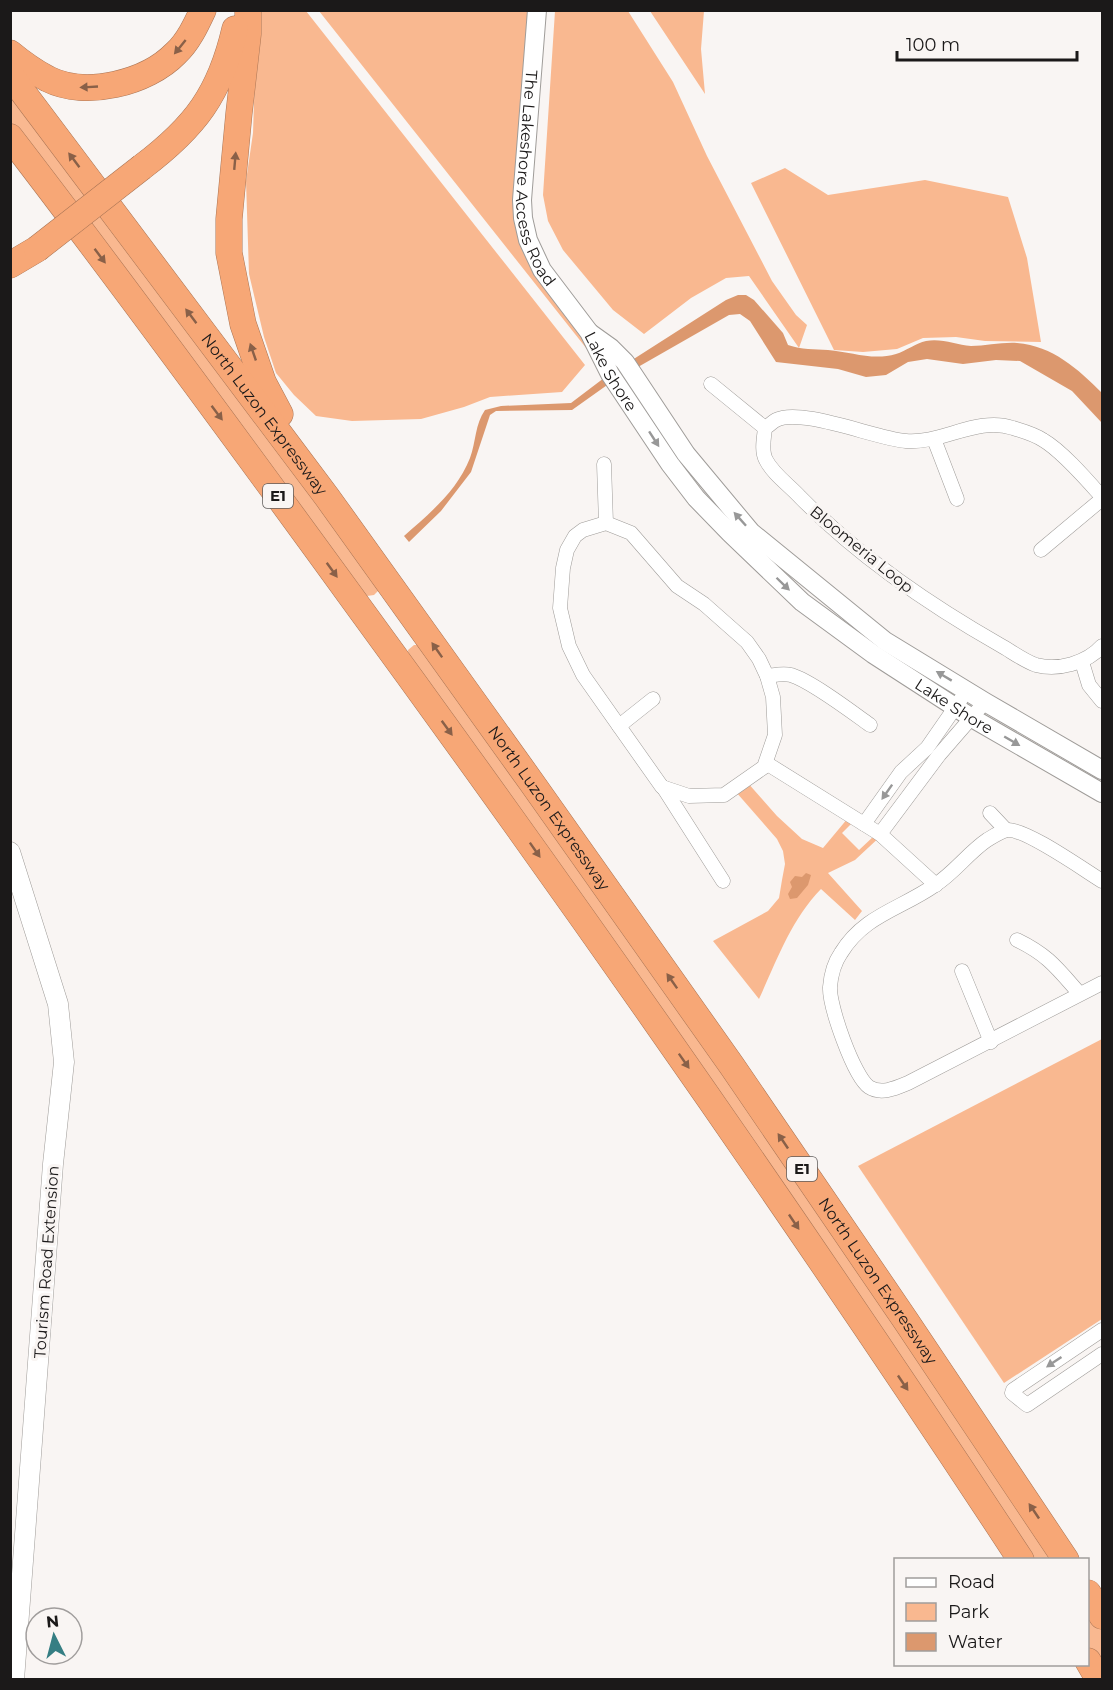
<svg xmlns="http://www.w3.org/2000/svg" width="1113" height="1690" font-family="Montserrat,sans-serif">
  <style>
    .green { fill: #f9b890 }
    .water { fill: #dc986e }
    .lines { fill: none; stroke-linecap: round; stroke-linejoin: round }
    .minor-casing { stroke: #9f9c99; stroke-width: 15 }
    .tertiary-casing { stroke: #9f9c99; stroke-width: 20 }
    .secondary-casing { stroke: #9f9c99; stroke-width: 21 }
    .motorway-casing { stroke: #aa7555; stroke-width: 27 }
    .minor { stroke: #fff; stroke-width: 14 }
    .tertiary { stroke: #fff; stroke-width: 18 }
    .secondary { stroke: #fff; stroke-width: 20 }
    .motorway { stroke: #f7a776; stroke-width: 26 }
    .motorway-bridge-casing { stroke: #aa7555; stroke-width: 27; stroke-linecap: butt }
    .motorway-bridge { stroke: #f7a776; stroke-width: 26 }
    .oneway { fill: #896048 }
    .oneway2 { fill: #989898 }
    .labels { text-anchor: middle; stroke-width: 6; stroke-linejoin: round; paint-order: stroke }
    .shield { fill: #f9f5f3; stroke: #5e5b5a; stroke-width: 1.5 }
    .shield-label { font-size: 15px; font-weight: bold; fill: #1b1919 }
    .street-label { font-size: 16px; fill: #1b1919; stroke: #f9f5f3 }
  </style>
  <rect width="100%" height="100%" fill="#f9f5f3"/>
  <!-- green -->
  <g class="green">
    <polygon points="257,11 306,11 585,365 562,392 490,397 464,407 421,419 352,421 316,416 294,395 276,373 264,337 249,274 246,181 253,133"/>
    <polygon points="319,11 531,11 521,223 594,358"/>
    <polygon points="555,11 628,11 673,82 707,156 772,281 796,315 807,325 799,348 749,276 726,278 691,298 644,334 613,310 563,250 548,221 543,195"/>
    <polygon points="650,11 704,11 701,49 705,94"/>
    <polygon points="10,85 379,583 378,591 374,595 367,596 358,592 11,125"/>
    <polygon points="785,168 828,195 925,180 1008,197 1027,258 1041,342 985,341 956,337 923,338 897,349 863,352 834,350 751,183"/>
    <polygon points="414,645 422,645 594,882 1056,1559 1028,1559 409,658 408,650"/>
    <path d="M747,782L777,816L802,839L823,848L853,812L856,819L842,833L859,850L874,836L883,834L855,860L828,873L862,911L855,920L821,889C791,920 777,960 759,999L713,941L768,911L779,898L782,880L785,864L783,851L777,839L736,792Z"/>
    <polygon points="1102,1039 1102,1319 1004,1383 858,1166"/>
    <polygon points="1088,1607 1102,1629 1102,1673 1088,1649"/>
  </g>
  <!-- water -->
  <g class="water">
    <path d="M738,295H746L754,300L783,333L788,345C802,350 814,349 828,350C852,352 873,361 896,354C906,351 916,343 926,341C942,338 956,345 971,346C986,346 1002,342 1017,343C1053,346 1078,369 1102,393V423L1072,391L1020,361L996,360L963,364L927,359L908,362L886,375L866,377L838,369L776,362L750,321L740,314L729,315L610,383L572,410L496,411L490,415L471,472L441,511L409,542L404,536C430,513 457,491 470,458C476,442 475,424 485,410L501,406L571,403L604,378L726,300Z"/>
    <polygon points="806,873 811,875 808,885 797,898 790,899 788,894 792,887 790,882 795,876 802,877"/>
  </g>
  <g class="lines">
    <defs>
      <g id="minor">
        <polyline points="711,384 765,428"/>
        <polyline points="934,439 957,499"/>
        <polyline points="604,464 606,523"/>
        <path d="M1102,497C1087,480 1062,451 1043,440C1034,434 1023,431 1013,428C977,416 942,444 906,441C877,439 801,407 776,420C772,422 769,426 765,428C764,438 761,451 766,460C773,474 789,485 800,497C858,556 928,604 1000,645C1011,651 1024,661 1036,665C1058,671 1087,663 1102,646"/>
        <polygon points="606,523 631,533 677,586 704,604 747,642 759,659 767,676 773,697 775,735 764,767 724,795 689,796 662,787 583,675 569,646 560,608 563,568 567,550 575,536 583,530"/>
        <polyline points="1041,550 1102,499"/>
        <polyline points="1082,662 1089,685 1102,701"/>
        <path d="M767,676C775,675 783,673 791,675C811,681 852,712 870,725"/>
        <polyline points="619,726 653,699"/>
        <polyline points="766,763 880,834 936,885"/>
        <polyline points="663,787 723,881"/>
        <polyline points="990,813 1006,830"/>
        <polyline points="864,824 901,772 927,748 961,699"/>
        <polyline points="880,834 939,755 985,702"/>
        <path d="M1102,881C1084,870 1025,828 1007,830C1001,831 992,837 987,840C968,853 954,873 935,885C901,909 864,915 841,953C834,963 831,975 830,987C829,1006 854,1077 869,1087C881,1095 896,1088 908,1083L1102,983"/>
        <path d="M1017,940C1048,955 1057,968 1079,993"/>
        <polyline points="962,971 991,1042"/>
        <polyline points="1102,1330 1013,1390 1012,1393 1027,1405 1102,1354"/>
      </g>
      <g id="tertiary">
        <path id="s1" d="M537,10L522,200L523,218L528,240L542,270L589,332L610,374L670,464L696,498L730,533L802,602L873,654L972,718L1102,793"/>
        <polyline points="590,333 611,348 625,362 686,454 751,532 885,641 985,702 1102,770"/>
      </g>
      <polyline id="secondary" points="10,852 58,1004 64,1062 53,1164 14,1680"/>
      <g id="motorway">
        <polyline points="248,10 248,34 239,113 229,219 229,253 243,324 263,382 280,414"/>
        <path d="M10,53C22,63 35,72 48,79C86,98 147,83 176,53C188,42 196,25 203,10"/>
        <path id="s2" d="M10,75L327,497L532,783L732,1066L906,1321L1066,1560"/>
        <path d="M10,137C126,288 238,441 350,595C581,911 806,1232 1021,1560"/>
        <path d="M142,167C195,127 220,94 235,29"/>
        <polyline points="10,265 37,249"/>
        <polyline points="1088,1593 1102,1616"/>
        <polyline points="1088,1661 1099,1680"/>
      </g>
    </defs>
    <!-- minor casing -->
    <use href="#minor" class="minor-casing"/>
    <!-- tertiary casing -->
    <use href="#tertiary" class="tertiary-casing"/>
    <!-- secondary casing -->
    <use href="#secondary" class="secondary-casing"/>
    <!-- motorway casing -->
    <use href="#motorway" class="motorway-casing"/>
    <!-- minor -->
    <use href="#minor" class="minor"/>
    <!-- tertiary -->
    <use href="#tertiary" class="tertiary"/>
    <!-- secondary -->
    <use href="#secondary" class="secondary"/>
    <!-- motorway -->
    <use href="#motorway" class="motorway"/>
    <defs>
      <polyline id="motorway-bridge" points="37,249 142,167"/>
    </defs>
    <!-- motorway-bridge casing -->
    <use href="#motorway-bridge" class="motorway-bridge-casing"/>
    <!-- motorway-bridge -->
    <use href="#motorway-bridge" class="motorway-bridge"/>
  </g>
  <!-- one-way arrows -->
  <defs><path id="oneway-solid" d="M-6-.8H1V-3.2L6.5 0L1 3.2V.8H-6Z" transform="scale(1.5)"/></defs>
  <g class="oneway">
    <use href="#oneway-solid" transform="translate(180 47) rotate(129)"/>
    <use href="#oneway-solid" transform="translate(89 87) rotate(177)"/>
    <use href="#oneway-solid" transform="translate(74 160) rotate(-127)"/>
    <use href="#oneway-solid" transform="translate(235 161) rotate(-85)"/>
    <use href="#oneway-solid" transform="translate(100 256) rotate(53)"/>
    <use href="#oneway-solid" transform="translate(191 316) rotate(-127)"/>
    <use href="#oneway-solid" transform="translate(253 352) rotate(-109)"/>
    <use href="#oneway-solid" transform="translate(217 413) rotate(53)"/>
    <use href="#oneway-solid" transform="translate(332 570) rotate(54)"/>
    <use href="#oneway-solid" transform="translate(437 650) rotate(-125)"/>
    <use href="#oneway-solid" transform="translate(447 728) rotate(54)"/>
    <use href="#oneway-solid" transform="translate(535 850) rotate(55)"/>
    <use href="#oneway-solid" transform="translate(672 981) rotate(-125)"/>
    <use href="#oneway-solid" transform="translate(684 1061) rotate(55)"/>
    <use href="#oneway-solid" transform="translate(783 1141) rotate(-124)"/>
    <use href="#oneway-solid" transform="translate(794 1222) rotate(56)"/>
    <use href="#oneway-solid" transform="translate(903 1383) rotate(56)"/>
    <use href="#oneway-solid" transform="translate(1034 1511) rotate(-124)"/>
  </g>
  <g class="oneway2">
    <use href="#oneway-solid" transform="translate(654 439) rotate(57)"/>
    <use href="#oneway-solid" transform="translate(740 519) rotate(-132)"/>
    <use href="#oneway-solid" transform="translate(783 584) rotate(44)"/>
    <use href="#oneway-solid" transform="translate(944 676) rotate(-149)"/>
    <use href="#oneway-solid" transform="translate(1012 741) rotate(30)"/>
    <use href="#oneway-solid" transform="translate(887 792) rotate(125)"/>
    <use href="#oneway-solid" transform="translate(1054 1362) rotate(146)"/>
  </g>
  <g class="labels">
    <!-- shield labels -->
    <g class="shield">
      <rect x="263" y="484" width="30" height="24" rx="4.5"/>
      <rect x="787" y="1157" width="30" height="24" rx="4.5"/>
    </g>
    <g class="shield-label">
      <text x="278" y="501">E1</text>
      <text x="802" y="1174">E1</text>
    </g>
    <!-- street labels -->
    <g class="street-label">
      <text dy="6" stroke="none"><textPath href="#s1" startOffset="171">The Lakeshore Access Road</textPath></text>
      <text dy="6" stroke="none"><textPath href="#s1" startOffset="387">Lake Shore</textPath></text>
      <text dy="6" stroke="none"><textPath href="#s2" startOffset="424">North Luzon Expressway</textPath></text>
      <text transform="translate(862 549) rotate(39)" y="6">Bloomeria Loop</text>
      <text dy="6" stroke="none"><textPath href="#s1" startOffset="873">Lake Shore</textPath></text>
      <text dy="6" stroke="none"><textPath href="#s2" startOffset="910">North Luzon Expressway</textPath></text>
      <text transform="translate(46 1262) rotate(-86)" y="6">Tourism Road Extension</text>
      <text dy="6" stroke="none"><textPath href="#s2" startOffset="1486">North Luzon Expressway</textPath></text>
    </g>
  </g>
  <!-- border -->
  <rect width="1113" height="1690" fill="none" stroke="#1b1919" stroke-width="24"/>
  <!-- legend -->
  <rect x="894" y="1558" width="195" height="108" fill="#f9f5f3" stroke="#a09d9c" stroke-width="1.5"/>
  <rect x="906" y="1578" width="30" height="9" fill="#ffffff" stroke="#a09d9c" stroke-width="1.5"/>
  <text x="948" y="1588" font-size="18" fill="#1b1919">Road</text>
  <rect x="906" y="1603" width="30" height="18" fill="#f9b890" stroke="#a09d9c" stroke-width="1.5"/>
  <text x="948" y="1618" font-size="18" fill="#1b1919">Park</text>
  <rect x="906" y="1633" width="30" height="18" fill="#dc986e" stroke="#a09d9c" stroke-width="1.5"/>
  <text x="948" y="1648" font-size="18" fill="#1b1919">Water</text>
  <!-- north arrow -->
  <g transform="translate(54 1636) rotate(354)"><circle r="28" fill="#f9f5f3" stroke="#a09d9c" stroke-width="1.5"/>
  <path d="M0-4.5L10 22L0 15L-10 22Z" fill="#357e83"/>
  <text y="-9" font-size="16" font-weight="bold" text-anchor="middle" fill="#1b1919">N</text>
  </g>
  <!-- scale -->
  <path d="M897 51v9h180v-9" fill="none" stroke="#1b1919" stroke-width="3"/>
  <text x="906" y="51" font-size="18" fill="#1b1919" stroke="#f9f5f3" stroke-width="4.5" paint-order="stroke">100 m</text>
</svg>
